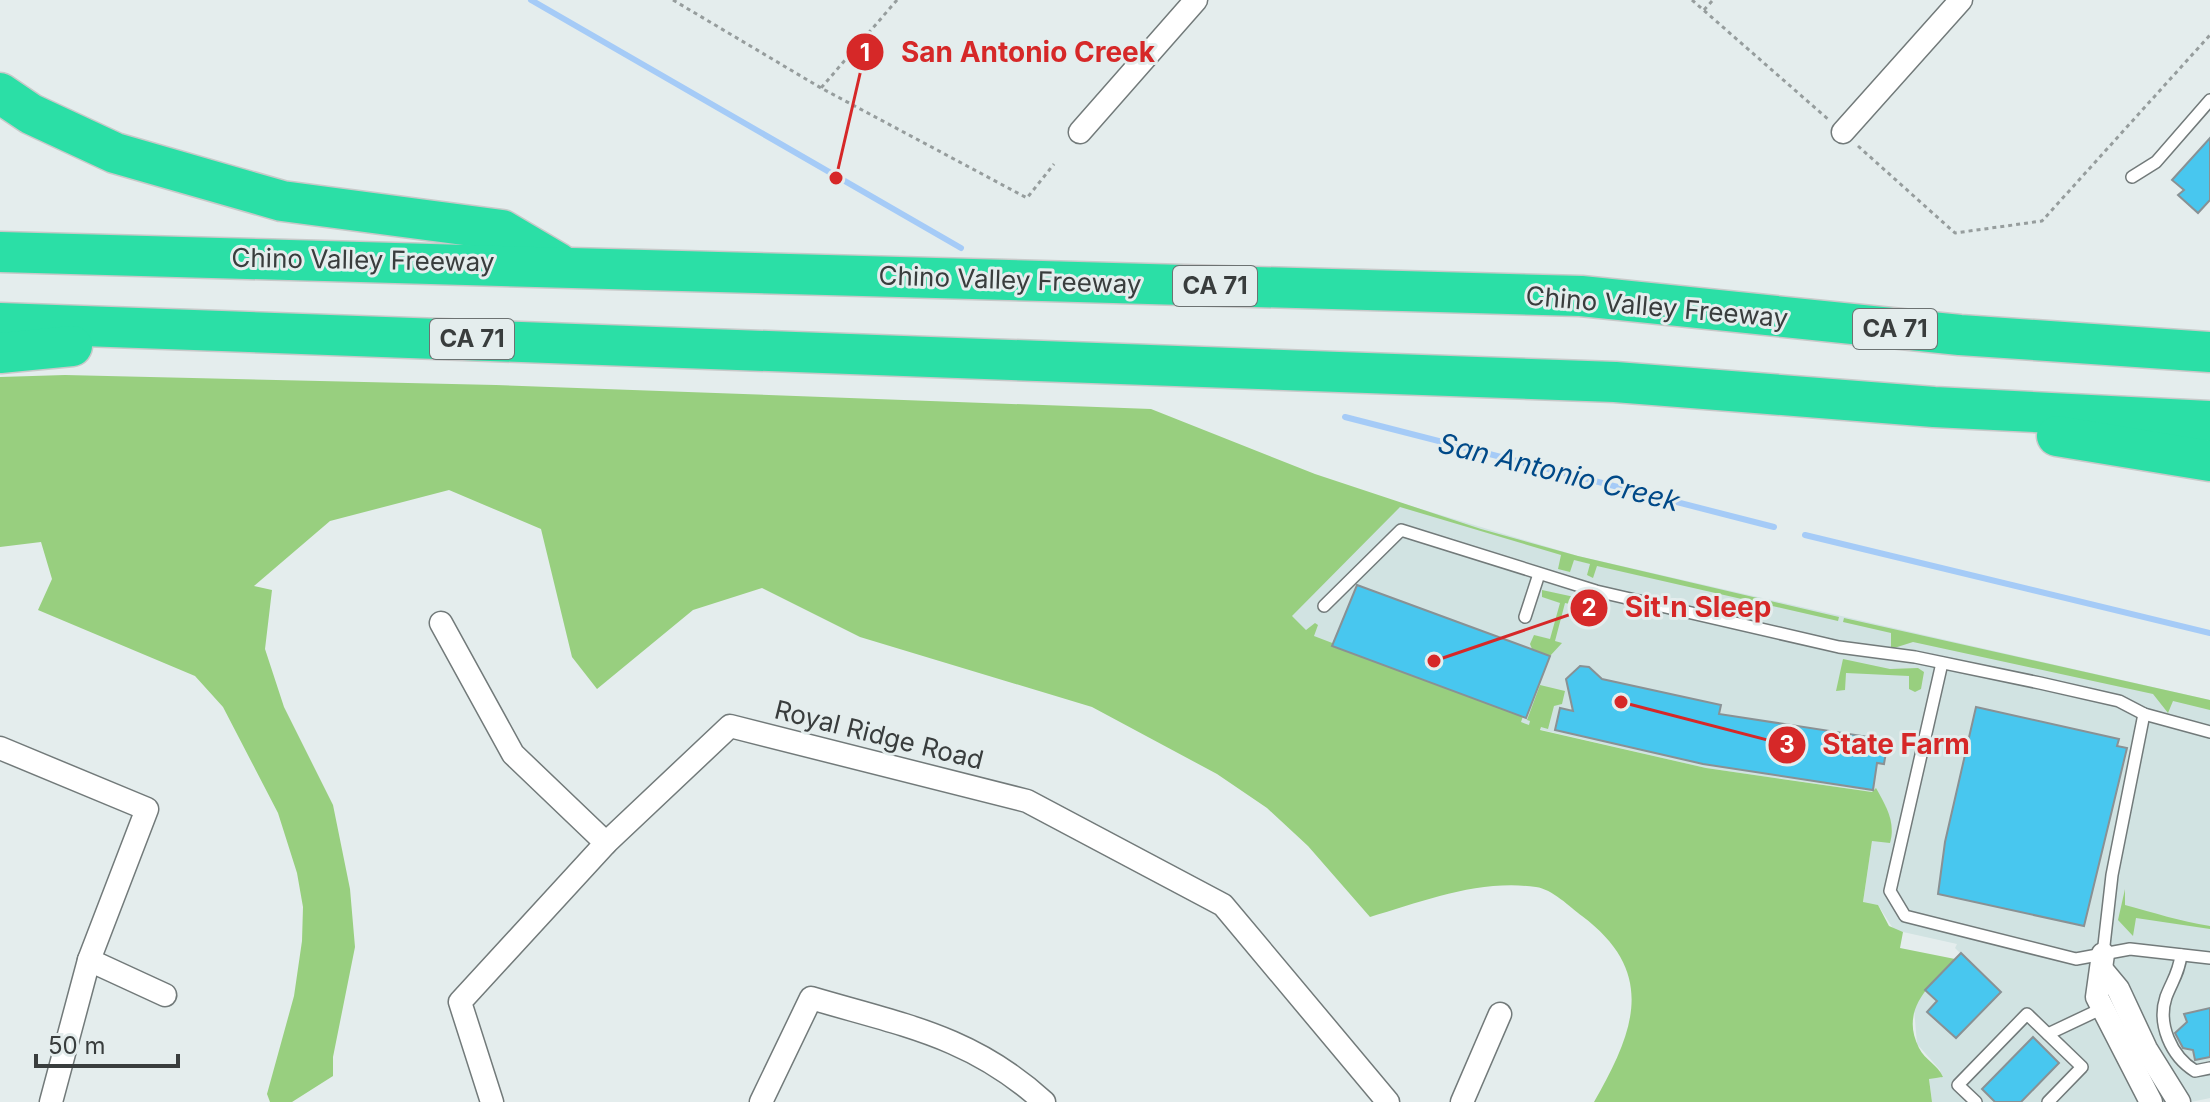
<svg xmlns="http://www.w3.org/2000/svg" width="2210" height="1102" font-family="Inter,sans-serif">
  <style>
    .built { fill: #d1e3e2 }
    .green { fill: #98cf7f }
    .lines { fill: none; stroke-linecap: round; stroke-linejoin: round }
    .stream { stroke: #a5cbf7; stroke-width: 6 }
    .building { fill: #48c7ef; stroke: #899194; stroke-width: 2 }
    .service-casing { stroke: #727a7a; stroke-width: 14 }
    .minor-casing { stroke: #727a7a; stroke-width: 25 }
    .motorway-casing { stroke: #c8c9c9; stroke-width: 43 }
    .path { stroke: #969d9d; stroke-width: 3; stroke-dasharray: 4 4; stroke-linecap: butt }
    .service { stroke: #fff; stroke-width: 11 }
    .minor { stroke: #fff; stroke-width: 22 }
    .motorway { stroke: #2bdfa6; stroke-width: 40 }
    .labels { text-anchor: middle; stroke-width: 6; stroke-linejoin: round; paint-order: stroke }
    .shield { fill: #e4eded; stroke: #6c7272; stroke-width: 2 }
    .shield-label { font-size: 24px; font-weight: bold; fill: #393d3d }
    .street-label { font-size: 26px; fill: #393d3d; stroke: #e4eded }
    .water-label { font-size: 28px; font-style: italic; fill: #004988; stroke: #e4eded }
    .leader { fill: none; stroke: #d62828; stroke-width: 3 }
    .callout-dot { fill: #d62828; stroke: #e4eded; stroke-width: 3 }
    .mark-label { font-size: 24px; text-anchor: middle; font-weight: bold; fill: #fff }
    .callout-label { font-size: 28px; text-anchor: middle; font-weight: bold; fill: #d62828; stroke: #e4eded; stroke-width: 6; stroke-linejoin: round; paint-order: stroke }
  </style>
  <rect width="100%" height="100%" fill="#e4eded"/>
  <!-- built -->
  <polygon class="built" points="1391,500 1578,556 2210,700 2210,1098 2191,1102 1932,1102 1929,1078 1941,1078 1940,1070 1917,1044 1914,1008 1925,990 1960,953 1955,948 1957,944 1894,930 1878,905 1863,903 1872,841 1892,831 1886,807 1873,792 1706,768 1525,726 1269,622"/>
  <!-- green -->
  <g class="green">
    <path d="M65,375L496,385L1151,409L1315,474L1481,529L1578,556L1839,617L1838,621L1597,566L1593,578L1587,575L1590,564L1574,560L1570,572L1558,569L1561,555L1400,507L1292,616L1306,630L1315,623L1318,625L1314,636L1523,716L1521,722L1529,725L1530,721L1527,720L1540,685L1565,691L1562,704L1554,706L1548,729L1541,727L1540,730L1706,768L1872,792L1876,788C1886,806 1896,822 1890,843L1872,841L1863,902L1878,905L1889,926L1903,932L1900,948L1955,959C1931,984 1899,1009 1919,1048C1925,1060 1938,1065 1943,1077L1929,1079L1932,1102H1594C1634,1032 1658,973 1582,916C1570,907 1552,889 1536,887C1479,879 1424,901 1370,917L1308,846L1267,808L1217,774L1092,707L860,637L762,588L693,610L597,689L572,657L541,529L449,490L330,521L254,586L272,590L265,649L284,707L333,805L350,889L355,947L333,1057V1076L292,1102H270L267,1094L294,996L302,941L303,907L297,873L278,813L223,707L195,676L38,610L52,579L41,542L0,547V377Z"/>
    <polygon points="1542,590 1579,598 1582,603 1580,606 1565,603 1555,641 1562,643 1550,656 1532,649 1530,644 1534,635 1550,639 1560,603 1542,597"/>
    <polygon points="1844,618 2210,700 2210,710 2173,701 2168,713 2153,694 1913,642 1891,649 1891,633 1843,622"/>
    <polygon points="1843,659 1890,669 1918,668 1924,672 1921,689 1915,692 1909,689 1909,676 1846,673 1845,690 1836,691"/>
    <path d="M2125,889V905C2155,913 2179,921 2210,926V929L2136,918L2133,936L2118,920Z"/>
  </g>
  <g class="lines">
    <!-- stream -->
    <g class="stream">
      <polyline points="531,0 961,248"/>
      <polyline points="1345,417 1774,527"/>
      <polyline points="1805,535 2210,633"/>
    </g>
  </g>
  <!-- building -->
  <g class="building">
    <polygon points="2210,138 2210,200 2198,213 2178,195 2184,190 2172,180"/>
    <polygon points="1357,585 1550,656 1526,718 1332,646"/>
    <polygon points="1580,666 1589,667 1602,679 1721,705 1719,714 1888,740 1884,764 1877,763 1873,790 1703,764 1555,730 1560,708 1573,711 1566,679"/>
    <polygon points="1976,707 2119,739 2117,746 2127,748 2084,926 1938,894 1945,842"/>
    <polygon points="1961,953 2001,992 1956,1038 1927,1012 1937,1001 1925,990"/>
    <polygon points="2210,1008 2210,1057 2195,1060 2193,1050 2183,1048 2175,1033 2187,1022 2184,1014"/>
    <polygon points="2033,1037 2059,1063 2021,1102 1995,1102 1982,1089"/>
  </g>
  <g class="lines">
    <defs>
      <g id="service">
        <polyline points="2132,177 2156,162 2210,100"/>
        <polyline points="1324,606 1401,530 1596,591 1839,647 1915,657 2040,683 2119,701 2144,714 2210,732"/>
        <polyline points="1525,617 1539,574"/>
        <polyline points="1942,663 1890,891 1905,916 2076,959 2130,949 2210,958"/>
        <polyline points="2103,954 2112,875 2144,714"/>
        <path d="M2181,955C2179,973 2172,981 2166,997C2157,1024 2171,1056 2195,1071L2210,1068"/>
        <polyline points="2048,1034 2103,1008"/>
        <polyline points="1976,1102 1958,1085 2027,1014 2082,1067 2048,1102"/>
      </g>
      <g id="minor">
        <polyline points="1080,132 1196,0"/>
        <polyline points="1843,132 1961,0"/>
        <polyline points="441,623 513,754 606,843"/>
        <polyline points="0,748 147,809 89,960 51,1102"/>
        <polyline points="2103,954 2097,997 2151,1102"/>
        <polyline points="89,960 165,995"/>
        <polyline points="2103,971 2118,989 2146,1049 2179,1102"/>
        <polyline points="492,1102 460,1002 606,843 730,726 1027,801 1223,905 1388,1102"/>
        <path d="M761,1102L811,998C902,1025 972,1036 1044,1102"/>
        <polyline points="1462,1102 1500,1014"/>
      </g>
      <g id="motorway">
        <polyline points="0,93 31,114 115,153 282,201 502,230 558,263"/>
        <polyline points="0,252 1581,296 1960,335 2210,352"/>
        <polyline points="0,323 1615,382 1934,407 2210,421"/>
        <polyline points="0,353 72,346"/>
        <polyline points="2057,436 2210,461"/>
      </g>
    </defs>
    <!-- service casing -->
    <use href="#service" class="service-casing"/>
    <!-- minor casing -->
    <use href="#minor" class="minor-casing"/>
    <!-- motorway casing -->
    <use href="#motorway" class="motorway-casing"/>
    <!-- path -->
    <g class="path">
      <polyline points="673,0 821,88"/>
      <polyline points="897,0 821,88 1027,198 1054,164"/>
      <polyline points="1692,0 1829,120"/>
      <polyline points="1704,10 1713,0"/>
      <polyline points="1858,146 1955,233 2042,221 2210,35"/>
    </g>
    <!-- service -->
    <use href="#service" class="service"/>
    <!-- minor -->
    <use href="#minor" class="minor"/>
    <!-- motorway -->
    <use href="#motorway" class="motorway"/>
  </g>
  <g class="labels">
    <!-- shield labels -->
    <g class="shield">
      <rect x="1173" y="266" width="84" height="40" rx="6"/>
      <rect x="1853" y="309" width="84" height="40" rx="6"/>
      <rect x="430" y="319" width="84" height="40" rx="6"/>
    </g>
    <g class="shield-label">
      <text x="1215" y="294">CA 71</text>
      <text x="1895" y="337">CA 71</text>
      <text x="472" y="347">CA 71</text>
    </g>
    <!-- street labels -->
    <g class="street-label">
      <text transform="translate(363 260) rotate(1)" y="9">Chino Valley Freeway</text>
      <text transform="translate(1010 280) rotate(2)" y="9">Chino Valley Freeway</text>
      <text transform="translate(1657 307) rotate(5)" y="9">Chino Valley Freeway</text>
      <text transform="translate(879 735) rotate(14)" y="9">Royal Ridge Road</text>
    </g>
    <!-- water labels -->
    <g class="water-label">
      <text transform="translate(1559 472) rotate(14)" y="10">San Antonio Creek</text>
    </g>
  </g>
  <!-- callouts -->
  <path class="leader" d="M836 178L865 52M1434 661L1589 608M1621 702L1787 745"/>
  <g class="callout-dot">
    <circle cx="836" cy="178" r="8"/>
    <circle cx="1434" cy="661" r="8"/>
    <circle cx="1621" cy="702" r="8"/>
    <circle cx="865" cy="52" r="20"/>
    <circle cx="1589" cy="608" r="20"/>
    <circle cx="1787" cy="745" r="20"/>
  </g>
  <g class="mark-label">
    <text x="865" y="61">1</text>
    <text x="1589" y="616">2</text>
    <text x="1787" y="753">3</text>
  </g>
  <g class="callout-label">
    <text x="1028" y="62">San Antonio Creek</text>
    <text x="1698" y="617">Sit'n Sleep</text>
    <text x="1896" y="754">State Farm</text>
  </g>
  <!-- scale -->
  <path d="M36 1054v12h142v-12" fill="none" stroke="#393d3d" stroke-width="4"/>
  <text x="48" y="1054" font-size="24" fill="#393d3d" stroke="#e4eded" stroke-width="6" paint-order="stroke">50 m</text>
</svg>
